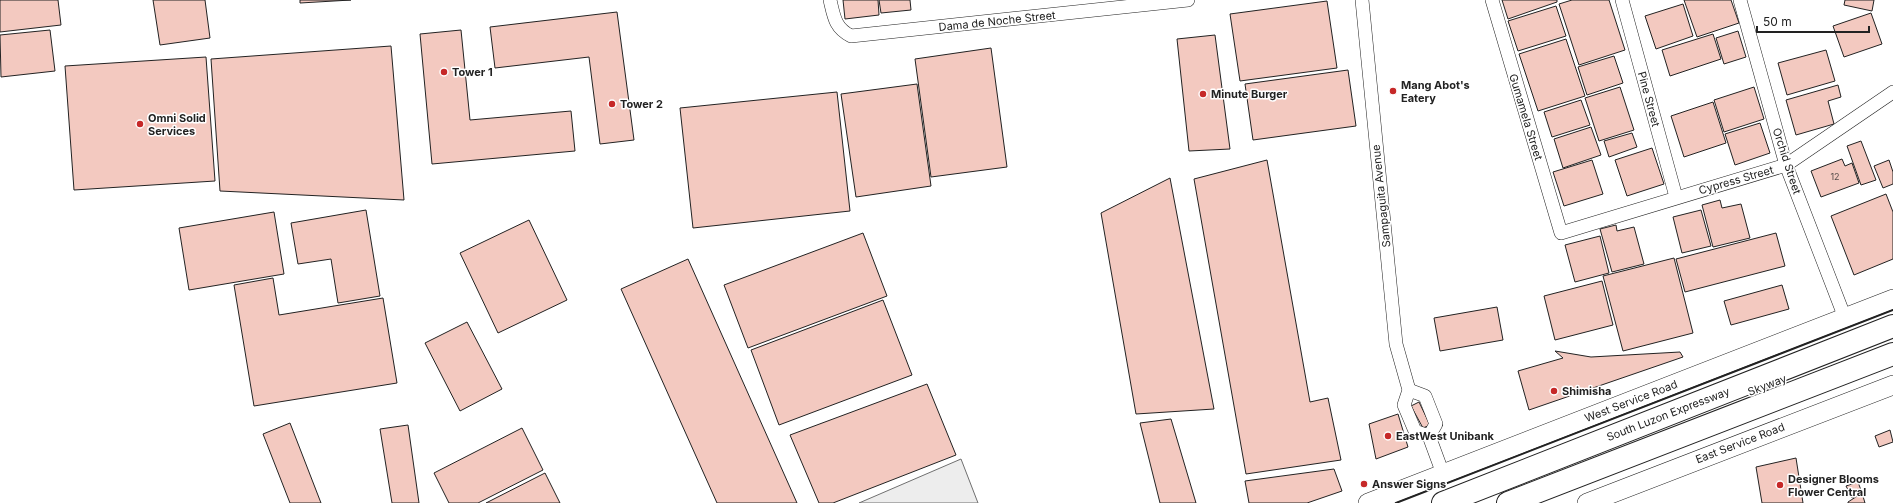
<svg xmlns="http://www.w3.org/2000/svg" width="1893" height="503" font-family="Inter,sans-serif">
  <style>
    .parking { fill: #ededed; stroke: #6f6f6f }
    .building { fill: #f3c9c0; stroke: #222 }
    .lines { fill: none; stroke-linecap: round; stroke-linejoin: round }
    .street-casing { stroke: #222; stroke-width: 14 }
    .secondary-casing { stroke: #222; stroke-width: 20 }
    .highway-casing { stroke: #222; stroke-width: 24 }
    .street { stroke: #fff; stroke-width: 13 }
    .secondary { stroke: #fff; stroke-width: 19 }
    .highway { stroke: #fff; stroke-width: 22 }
    .wall { stroke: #222; stroke-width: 2 }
    .poi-dot { fill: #c62828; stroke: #fff; stroke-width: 1.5 }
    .labels { text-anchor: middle; stroke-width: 3; stroke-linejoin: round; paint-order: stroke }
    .number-label { font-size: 9px; fill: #564c4a }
    .street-label { font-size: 11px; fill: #222; stroke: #fff }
    .poi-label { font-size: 11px; font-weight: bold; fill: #222; stroke: #fff; text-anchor: start }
  </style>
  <rect width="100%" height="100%" fill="#fff"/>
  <!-- parking -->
  <polygon class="parking" points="961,459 978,503 859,503"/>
  <!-- building -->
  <g class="building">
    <polygon points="0,0 58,0 61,25 0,32"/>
    <polygon points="153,0 205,0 210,38 160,45"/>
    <polygon points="300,0 351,0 300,3"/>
    <polygon points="843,0 878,0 879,15 845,19"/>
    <polygon points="879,0 910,0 911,10 881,13"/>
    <polygon points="1502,0 1557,0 1557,2 1508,19"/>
    <polygon points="1572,0 1609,0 1625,50 1579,65 1559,4"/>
    <polygon points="1684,0 1731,0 1739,23 1697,37"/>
    <polygon points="1845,0 1874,0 1872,11 1844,5"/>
    <polygon points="1327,1 1337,68 1240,81 1230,14"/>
    <polygon points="1683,4 1693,36 1656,49 1645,16"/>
    <polygon points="1556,6 1566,36 1518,51 1508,21"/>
    <polygon points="617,12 634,140 600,144 589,57 495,68 490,27"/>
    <polygon points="1871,13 1882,44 1844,57 1833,26"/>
    <polygon points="50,30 55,71 1,77 0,35"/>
    <polygon points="461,30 470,120 571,111 575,151 432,164 420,34"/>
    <polygon points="1738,31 1746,57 1724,64 1716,38"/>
    <polygon points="1713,34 1721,59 1670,76 1662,50"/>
    <polygon points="1215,35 1230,149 1189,151 1177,39"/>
    <polygon points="1566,39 1585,96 1538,111 1519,54"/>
    <polygon points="391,46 404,200 220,191 211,59"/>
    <polygon points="991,48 1007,167 931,177 915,59"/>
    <polygon points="1826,50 1835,81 1787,95 1778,63"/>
    <polygon points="1614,56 1623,83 1587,95 1578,67"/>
    <polygon points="206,57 215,181 74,190 65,66"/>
    <polygon points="1348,70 1356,126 1253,140 1245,84"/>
    <polygon points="917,84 931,186 856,197 841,94"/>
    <polygon points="1838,85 1841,97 1828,101 1834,124 1796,135 1786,100"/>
    <polygon points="1620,87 1634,130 1599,141 1585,98"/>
    <polygon points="1754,87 1764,119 1724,132 1714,100"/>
    <polygon points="837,92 850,211 693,228 680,108"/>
    <polygon points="1581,100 1590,125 1552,137 1544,112"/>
    <polygon points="1713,102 1726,143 1684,157 1671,116"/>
    <polygon points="1760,123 1770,153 1735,165 1725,134"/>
    <polygon points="1591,127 1601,155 1563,168 1554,139"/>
    <polygon points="1632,133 1637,147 1609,157 1604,141"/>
    <polygon points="1861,141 1876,180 1861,185 1847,146"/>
    <polygon points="1652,148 1664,184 1627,196 1615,160"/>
    <polygon points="1842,159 1845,166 1852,163 1859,183 1821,197 1811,171"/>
    <polygon points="1267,160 1310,402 1328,398 1341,460 1246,474 1194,179"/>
    <polygon points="1592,160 1603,194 1564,206 1553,172"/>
    <polygon points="1889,160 1893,172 1893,184 1883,188 1874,166"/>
    <polygon points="1170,178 1214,409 1136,414 1101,213"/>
    <polygon points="1886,194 1893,212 1893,259 1854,275 1831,216"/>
    <polygon points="1720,200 1722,208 1741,204 1750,238 1713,247 1702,205"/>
    <polygon points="366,210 380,296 338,303 331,259 298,264 291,223"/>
    <polygon points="1701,210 1711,246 1682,253 1673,217"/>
    <polygon points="274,212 284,274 189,290 179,228"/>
    <polygon points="529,220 567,300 498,333 460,253"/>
    <polygon points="1616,225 1617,231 1634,227 1644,264 1612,272 1600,229"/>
    <polygon points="863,233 887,296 748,348 724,285"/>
    <polygon points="1776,233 1785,266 1685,292 1676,259"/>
    <polygon points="1600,236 1609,273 1575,282 1565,245"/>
    <polygon points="1674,258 1693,333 1623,351 1603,276"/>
    <polygon points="688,259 797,503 717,503 621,289"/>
    <polygon points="273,278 279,315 383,298 397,383 254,406 234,285"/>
    <polygon points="1602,281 1613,325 1555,340 1544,296"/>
    <polygon points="1782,285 1789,309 1731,325 1724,301"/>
    <polygon points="883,300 912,375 779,425 751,350"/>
    <polygon points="1497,307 1503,340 1440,351 1434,318"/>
    <polygon points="467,322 502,389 460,411 425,343"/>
    <polygon points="1555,351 1591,357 1680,352 1683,357 1529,410 1518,371 1563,358"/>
    <polygon points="927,384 956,455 833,503 819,503 790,435"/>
    <polygon points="1419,402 1430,425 1423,428 1411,406"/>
    <polygon points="1398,414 1408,447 1376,459 1369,424"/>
    <polygon points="1171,419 1196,503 1160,503 1140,423"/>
    <polygon points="290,423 321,503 290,503 263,434"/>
    <polygon points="408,425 419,503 392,503 380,429"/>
    <polygon points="522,428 543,470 478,503 449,503 434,473"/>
    <polygon points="1890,430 1893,442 1879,447 1875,436"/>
    <polygon points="1796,458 1803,503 1762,503 1756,467"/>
    <polygon points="1334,469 1342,491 1307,503 1249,503 1245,481"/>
    <polygon points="545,473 560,503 486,503"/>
    <polygon points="1858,482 1862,493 1852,498 1846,486"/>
    <polygon points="1862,493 1865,503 1848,503 1848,502"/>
  </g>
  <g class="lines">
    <defs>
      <g id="street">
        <path d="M830,0C834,17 835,28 851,36L1188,0"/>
        <polyline points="1362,0 1396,344 1409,390 1404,405 1415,431 1429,436"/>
        <polyline points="1492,0 1561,233 1786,165 1893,92"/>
        <polyline points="1622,0 1676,197"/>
        <polyline points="1740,0 1786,165 1845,318"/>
        <polyline points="1409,390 1425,396 1436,424 1429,436"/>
        <polyline points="1429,436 1443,474"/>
      </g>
      <g id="secondary">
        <polyline points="1368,503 1893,299"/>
        <polyline points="1587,503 1893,385"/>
      </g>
      <g id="highway">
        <polyline points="1443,503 1893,326"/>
        <polyline points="1508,503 1893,354"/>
      </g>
    </defs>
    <!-- street casing -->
    <use href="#street" class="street-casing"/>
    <!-- secondary casing -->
    <use href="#secondary" class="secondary-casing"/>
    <!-- highway casing -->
    <use href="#highway" class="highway-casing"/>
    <!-- street -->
    <use href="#street" class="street"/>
    <!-- secondary -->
    <use href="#secondary" class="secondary"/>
    <!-- highway -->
    <use href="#highway" class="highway"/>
    <!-- wall -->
    <polyline class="wall" points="1396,503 1893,310"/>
  </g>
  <!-- markers -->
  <g class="poi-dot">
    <circle cx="444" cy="72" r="4"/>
    <circle cx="1393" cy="91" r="4"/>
    <circle cx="1203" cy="94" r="4"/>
    <circle cx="612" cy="104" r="4"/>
    <circle cx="140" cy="124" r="4"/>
    <circle cx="1554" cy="391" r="4"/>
    <circle cx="1388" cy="436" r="4"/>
    <circle cx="1364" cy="484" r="4"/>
    <circle cx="1780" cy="485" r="4"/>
  </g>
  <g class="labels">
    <!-- number labels -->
    <g class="number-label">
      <text x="1835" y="180">12</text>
    </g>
    <!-- street labels -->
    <g class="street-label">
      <text transform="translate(997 21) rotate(-6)" y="4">Dama de Noche Street</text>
      <text transform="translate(1649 99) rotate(75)" y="4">Pine Street</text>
      <text transform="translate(1526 117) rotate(73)" y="4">Gumamela Street</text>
      <text transform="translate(1787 161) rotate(72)" y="4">Orchid Street</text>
      <text transform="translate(1736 180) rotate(-16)" y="4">Cypress Street</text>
      <text transform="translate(1381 196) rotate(-96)" y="4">Sampaguita Avenue</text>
      <text transform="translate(1767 385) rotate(-21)" y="4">Skyway</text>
      <text transform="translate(1631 401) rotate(-21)" y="4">West Service Road</text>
      <text transform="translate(1668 414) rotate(-21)" y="4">South Luzon Expressway</text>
      <text transform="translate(1740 443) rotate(-21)" y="4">East Service Road</text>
    </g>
    <!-- poi labels -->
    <g class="poi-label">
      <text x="452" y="76">Tower 1</text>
      <text x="1401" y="89">Mang Abot's<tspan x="1401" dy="13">Eatery</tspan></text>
      <text x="1211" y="98">Minute Burger</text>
      <text x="620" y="108">Tower 2</text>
      <text x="148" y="122">Omni Solid<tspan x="148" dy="13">Services</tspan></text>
      <text x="1562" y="395">Shimisha</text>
      <text x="1396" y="440">EastWest Unibank</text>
      <text x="1788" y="483">Designer Blooms<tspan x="1788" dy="13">Flower Central</tspan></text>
      <text x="1372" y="488">Answer Signs</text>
    </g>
  </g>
  <!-- scale -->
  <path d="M1757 26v6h112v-6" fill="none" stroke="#222222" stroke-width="2"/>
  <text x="1763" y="26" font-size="12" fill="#222222" stroke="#ffffff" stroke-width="3" paint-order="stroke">50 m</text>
</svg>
